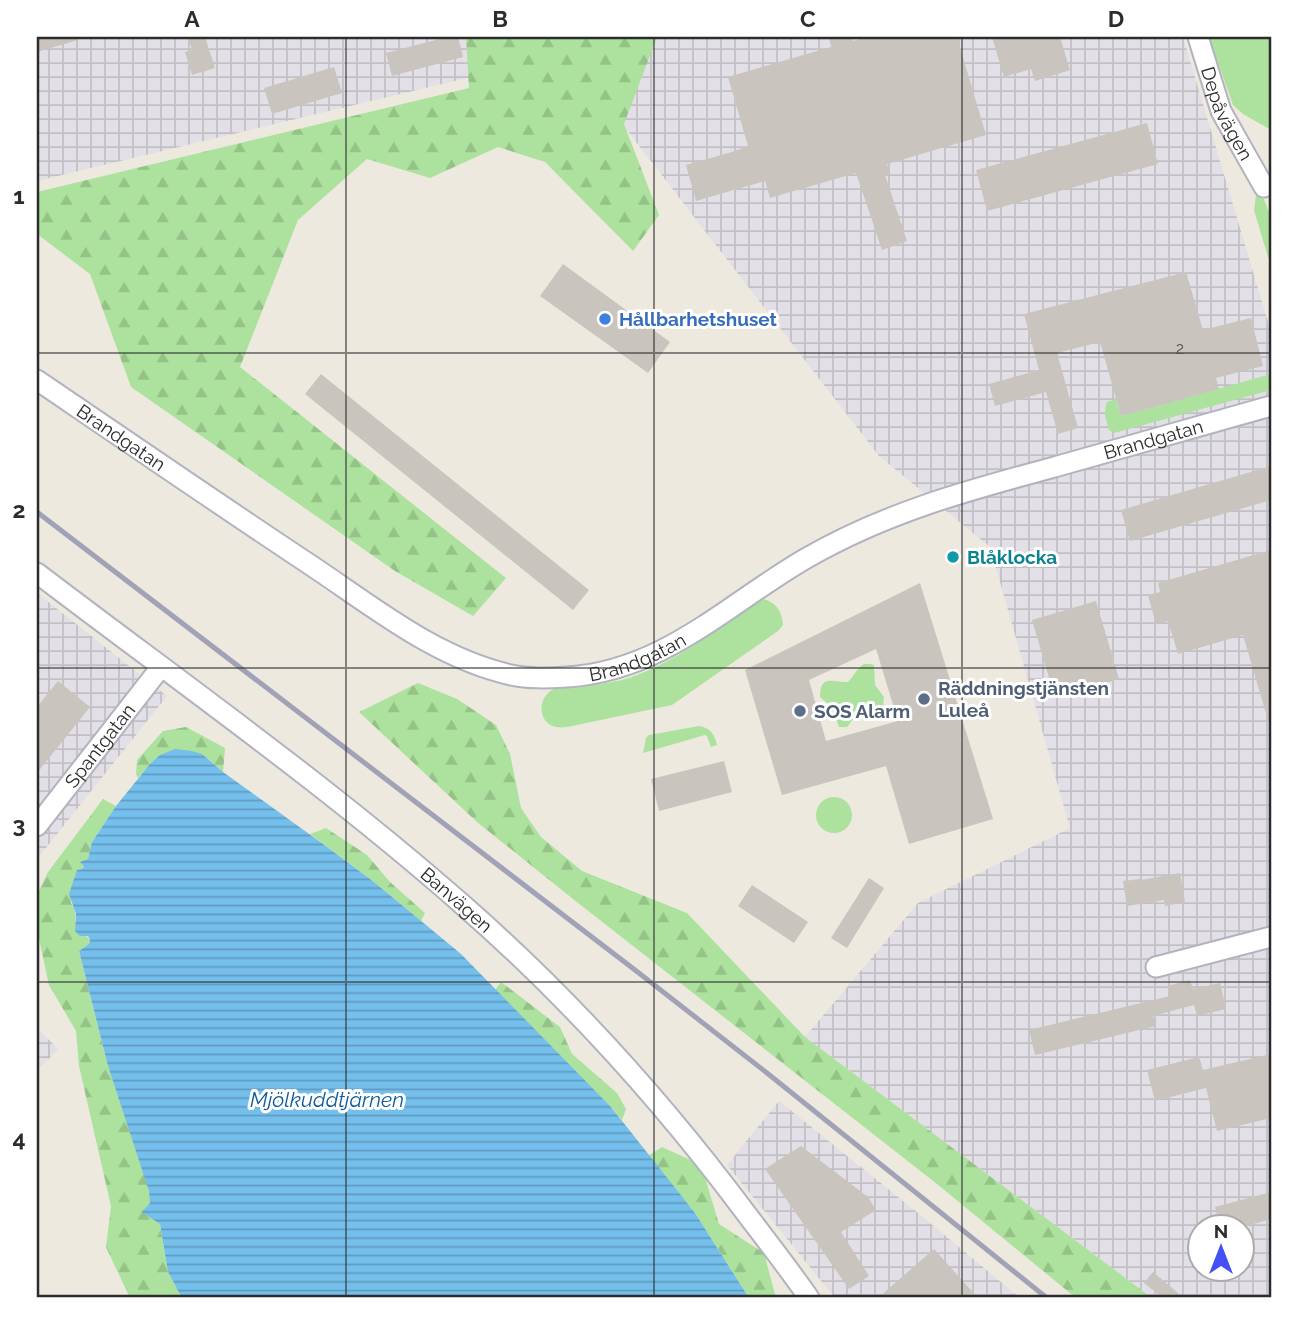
<svg xmlns="http://www.w3.org/2000/svg" width="1308" height="1335" font-family="Raleway,sans-serif">
  <style>
    .industrial { fill: url(#industrial-grid); fill-rule: evenodd }
    .grass { fill: #ace29d }
    .forest { fill: url(#forest-firs) }
    .water { fill: url(#water-rules) }
    .building { fill: #c9c5be; fill-rule: evenodd }
    .lines { fill: none; stroke-linecap: round; stroke-linejoin: round }
    .minor-casing { stroke: #b2b3bf; stroke-width: 23 }
    .minor { stroke: #fff; stroke-width: 19 }
    .rail { stroke: #a1a2b6; stroke-width: 5 }
    .grid { fill: none; stroke: #2c2c2c; stroke-width: 2; stroke-opacity: 0.55 }
    .shop-dot { fill: #3f7fe0; stroke: #fff; stroke-width: 2.5 }
    .culture-dot { fill: #0f9aa8; stroke: #fff; stroke-width: 2.5 }
    .service-dot { fill: #5c6f8a; stroke: #fff; stroke-width: 2.5 }
    .labels { text-anchor: middle; stroke-width: 6; stroke-linejoin: round; paint-order: stroke }
    .number-label { font-size: 16px; fill: #535250 }
    .street-label { font-size: 19px; fill: #2c2c2c; stroke: #fff }
    .shop-label { font-size: 19px; font-weight: bold; fill: #366cbe; stroke: #fff; text-anchor: start }
    .culture-label { font-size: 19px; font-weight: bold; fill: #0d838f; stroke: #fff; text-anchor: start }
    .service-label { font-size: 19px; font-weight: bold; fill: #4e5e75; stroke: #fff; text-anchor: start }
    .water-label { font-size: 21px; font-style: italic; fill: #115b9b; stroke: #fff }
    .neatline { fill: none; stroke: #2c2c2c; stroke-width: 2.5 }
    .grid-label { font-size: 23px; text-anchor: middle; font-weight: bold; fill: #2c2c2c }
  </style>
  <defs>
    <pattern id="industrial-grid" width="8" height="8" patternUnits="userSpaceOnUse" patternTransform="scale(1.75)"><rect width="8" height="8" fill="#e2dfe6"/><path d="M0 4h8M4 0v8" fill="none" stroke="#c2c0c5"/></pattern>
    <pattern id="forest-firs" width="22" height="20" patternUnits="userSpaceOnUse" patternTransform="scale(1.75)"><rect width="22" height="20" fill="#ace29d"/><path d="M5 1l3.5 6h-7zM16 11l3.5 6h-7z" fill="#94c287"/></pattern>
    <pattern id="water-rules" width="6" height="5" patternUnits="userSpaceOnUse" patternTransform="scale(1.75)"><rect width="6" height="5" fill="#75bfec"/><path d="M0 2.5h6" fill="none" stroke="#609bbf"/></pattern>
  </defs>
  <rect width="100%" height="100%" fill="#ede9df"/>
  <!-- industrial -->
  <g class="industrial">
    <path d="M37,37H1183L1271,332V1298H1152L805,1037L918,903L1070,828L990,547L879,456L568,54L37,181ZM1200,1226H1242V1268H1200Z"/>
    <polygon points="37,593 167,696 37,859"/>
    <polygon points="37,1028 58,1049 37,1071"/>
    <polygon points="779,1101 923,1217 1020,1298 835,1298 727,1165"/>
  </g>
  <!-- grass -->
  <g class="grass">
    <polygon points="1209,37 1271,37 1271,130 1243,114 1233,105"/>
    <polygon points="1261,192 1271,217 1271,267 1254,210 1256,195"/>
    <path d="M1271,374V390L1114,433L1109,430C1106,421 1103,411 1107,402L1116,399L1121,416Z"/>
    <path d="M764,599C777,603 782,612 783,625L778,631L672,705L572,726C568,727 561,728 556,727C538,723 537,699 552,690C560,686 571,688 579,687C593,685 608,683 622,680C671,666 711,633 752,605Z"/>
    <path d="M864,664H870L874,665L875,685L884,697L883,706C873,716 869,707 860,712C854,715 852,722 847,727H839L832,707L820,697C820,674 833,682 848,682C854,676 857,668 864,664Z"/>
    <path d="M699,726C711,728 714,734 717,745L711,747L707,736L705,735L643,753L646,738L649,735Z"/>
    <circle cx="834" cy="815" r="18"/>
  </g>
  <!-- forest -->
  <g class="forest">
    <polygon points="466,37 657,37 624,124 659,215 633,251 545,162 498,147 430,178 367,159 298,220 240,367 506,578 473,616 395,571 131,387 90,274 37,234 37,192 469,88"/>
    <polygon points="418,683 457,699 496,725 510,754 521,808 541,837 582,871 687,913 805,1037 1152,1298 1076,1298 937,1184 573,899 477,822 359,712"/>
    <polygon points="186,727 225,748 223,772 202,754 160,755 138,778 136,774 137,760 163,731"/>
    <path d="M103,799L116,806L92,842L88,859L82,869L75,876L71,903C76,910 76,914 75,922L90,940L89,944L79,951L108,1066L146,1178L149,1191L153,1217L160,1224L168,1272L182,1298H130L106,1247L111,1206L79,1066L76,1031L49,985L37,930V895L48,872Z"/>
    <polygon points="326,828 367,855 390,882 425,913 421,921 374,882 310,834"/>
    <polygon points="501,982 560,1027 572,1054 617,1093 626,1109 622,1120 611,1107 495,990"/>
    <polygon points="662,1147 695,1162 704,1174 719,1224 764,1253 776,1298 749,1298 695,1213 648,1156"/>
  </g>
  <!-- water -->
  <polygon class="water" points="175,749 192,751 202,754 223,772 323,844 374,882 461,954 611,1107 695,1213 749,1298 182,1298 168,1272 160,1224 142,1212 150,1203 149,1191 108,1066 79,951 89,944 90,940 88,936 80,936 75,931 76,914 69,894 77,870 82,869 84,866 80,862 88,859 92,842 116,806 150,764 160,755"/>
  <!-- building -->
  <g class="building">
    <polygon points="37,37 77,37 78,40 37,52"/>
    <polygon points="188,37 205,37 215,68 192,75 185,52 192,50"/>
    <polygon points="447,37 458,37 463,57 392,76 386,53"/>
    <polygon points="829,37 852,37 853,41 867,37 957,37 986,135 887,164 890,174 885,175 907,241 882,250 856,173 770,198 765,181 696,201 686,165 732,152 748,146 728,77 831,47"/>
    <polygon points="992,37 1060,37 1070,70 1035,81 1031,69 1004,77"/>
    <polygon points="334,67 342,93 272,114 264,88"/>
    <polygon points="1147,123 1158,164 987,211 976,170"/>
    <polygon points="563,264 670,342 648,373 540,296"/>
    <polygon points="1186,272 1203,330 1251,318 1263,366 1216,378 1219,389 1121,416 1100,342 1057,353 1078,428 1058,434 1046,392 995,406 989,384 1039,370 1024,314"/>
    <polygon points="321,374 589,590 573,610 305,394"/>
    <polygon points="1271,466 1271,500 1130,541 1121,510"/>
    <polygon points="1271,550 1271,719 1268,720 1243,635 1178,654 1168,621 1156,624 1148,595 1160,592 1158,583"/>
    <path d="M920,583L993,819L909,844L886,766L782,795L745,670ZM876,649L898,721L826,741L809,680Z"/>
    <polygon points="1096,601 1119,679 1055,698 1032,620"/>
    <polygon points="58,681 90,707 37,773 37,707"/>
    <polygon points="724,761 732,792 659,811 651,779"/>
    <polygon points="1180,873 1185,902 1165,906 1164,900 1127,906 1123,881 1140,879 1141,880"/>
    <polygon points="869,878 884,888 847,948 831,938"/>
    <polygon points="752,885 808,922 794,943 738,906"/>
    <polygon points="1190,980 1193,989 1220,983 1226,1009 1197,1016 1194,1005 1153,1016 1156,1026 1035,1055 1029,1030 1170,996 1167,986"/>
    <polygon points="1271,1054 1271,1118 1217,1131 1206,1088 1155,1101 1147,1070 1199,1057 1203,1070"/>
    <polygon points="801,1146 868,1197 876,1210 841,1232 869,1276 849,1289 765,1169"/>
    <polygon points="1271,1192 1271,1219 1243,1227 1220,1227 1215,1207"/>
    <polygon points="934,1249 978,1298 878,1298"/>
    <polygon points="1153,1272 1184,1298 1163,1298 1144,1283"/>
  </g>
  <g class="lines">
    <defs>
      <g id="minor">
        <path id="s1" d="M1198,37L1221,111L1264,187"/>
        <path id="s2" d="M37,380C128,442 220,505 312,566C375,608 436,658 511,675C529,679 548,678 567,677C663,671 726,605 805,559C886,512 969,490 1058,466C1129,446 1200,426 1271,406"/>
        <path id="s3" d="M37,573C180,682 328,786 463,905C568,997 662,1101 745,1212C767,1241 789,1269 809,1298"/>
        <path id="s4" d="M37,826L161,667"/>
        <polyline points="1156,967 1271,937"/>
      </g>
    </defs>
    <!-- minor casing -->
    <use href="#minor" class="minor-casing"/>
    <!-- minor -->
    <use href="#minor" class="minor"/>
    <!-- rail -->
    <polyline class="rail" points="37,512 635,970 767,1073 1047,1298"/>
  </g>
  <!-- grid -->
  <path class="grid" d="M346,37V1298M654,37V1298M962,37V1298M37,353H1271M37,668H1271M37,982H1271"/>
  <!-- markers -->
  <circle class="shop-dot" cx="605" cy="319" r="7"/>
  <circle class="culture-dot" cx="953" cy="557" r="7"/>
  <g class="service-dot">
    <circle cx="924" cy="699" r="7"/>
    <circle cx="800" cy="711" r="7"/>
  </g>
  <g class="labels">
    <!-- number labels -->
    <g class="number-label">
      <text x="1180" y="354">2</text>
    </g>
    <!-- street labels -->
    <g class="street-label">
      <text dy="7" stroke="none"><textPath href="#s1" startOffset="82">Depåvägen</textPath></text>
      <text dy="7" stroke="none"><textPath href="#s2" startOffset="102">Brandgatan</textPath></text>
      <text dy="7" stroke="none"><textPath href="#s2" startOffset="1255">Brandgatan</textPath></text>
      <text dy="7" stroke="none"><textPath href="#s2" startOffset="690">Brandgatan</textPath></text>
      <text dy="7" stroke="none"><textPath href="#s4" startOffset="102">Spantgatan</textPath></text>
      <text dy="7" stroke="none"><textPath href="#s3" startOffset="532">Banvägen</textPath></text>
    </g>
    <!-- shop labels -->
    <g class="shop-label">
      <text x="619" y="326">Hållbarhetshuset</text>
    </g>
    <!-- culture labels -->
    <g class="culture-label">
      <text x="967" y="564">Blåklocka</text>
    </g>
    <!-- service labels -->
    <g class="service-label">
      <text x="938" y="695">Räddningstjänsten<tspan x="938" dy="22">Luleå</tspan></text>
      <text x="814" y="718">SOS Alarm</text>
    </g>
    <!-- water labels -->
    <g class="water-label">
      <text x="327" y="1107">Mjölkuddtjärnen</text>
    </g>
  </g>
  <!-- border -->
  <rect width="1308" height="1335" fill="none" stroke="#ffffff" stroke-width="77"/>
  <!-- north arrow -->
  <g transform="translate(1221 1248)"><circle r="33" fill="#ffffff" stroke="#ababab" stroke-width="2"/>
  <path d="M0-5L12 26L0 18L-12 26Z" fill="#4350f5"/>
  <text y="-10" font-size="19" font-weight="bold" text-anchor="middle" fill="#2c2c2c">N</text>
  </g>
  <rect x="38" y="38" width="1232" height="1258" class="neatline"/>
  <g class="grid-label">
    <text x="192" y="27">A</text>
    <text x="500" y="27">B</text>
    <text x="808" y="27">C</text>
    <text x="1116" y="27">D</text>
    <text x="19" y="204">1</text>
    <text x="19" y="518">2</text>
    <text x="19" y="833">3</text>
    <text x="19" y="1147">4</text>
  </g>
</svg>
